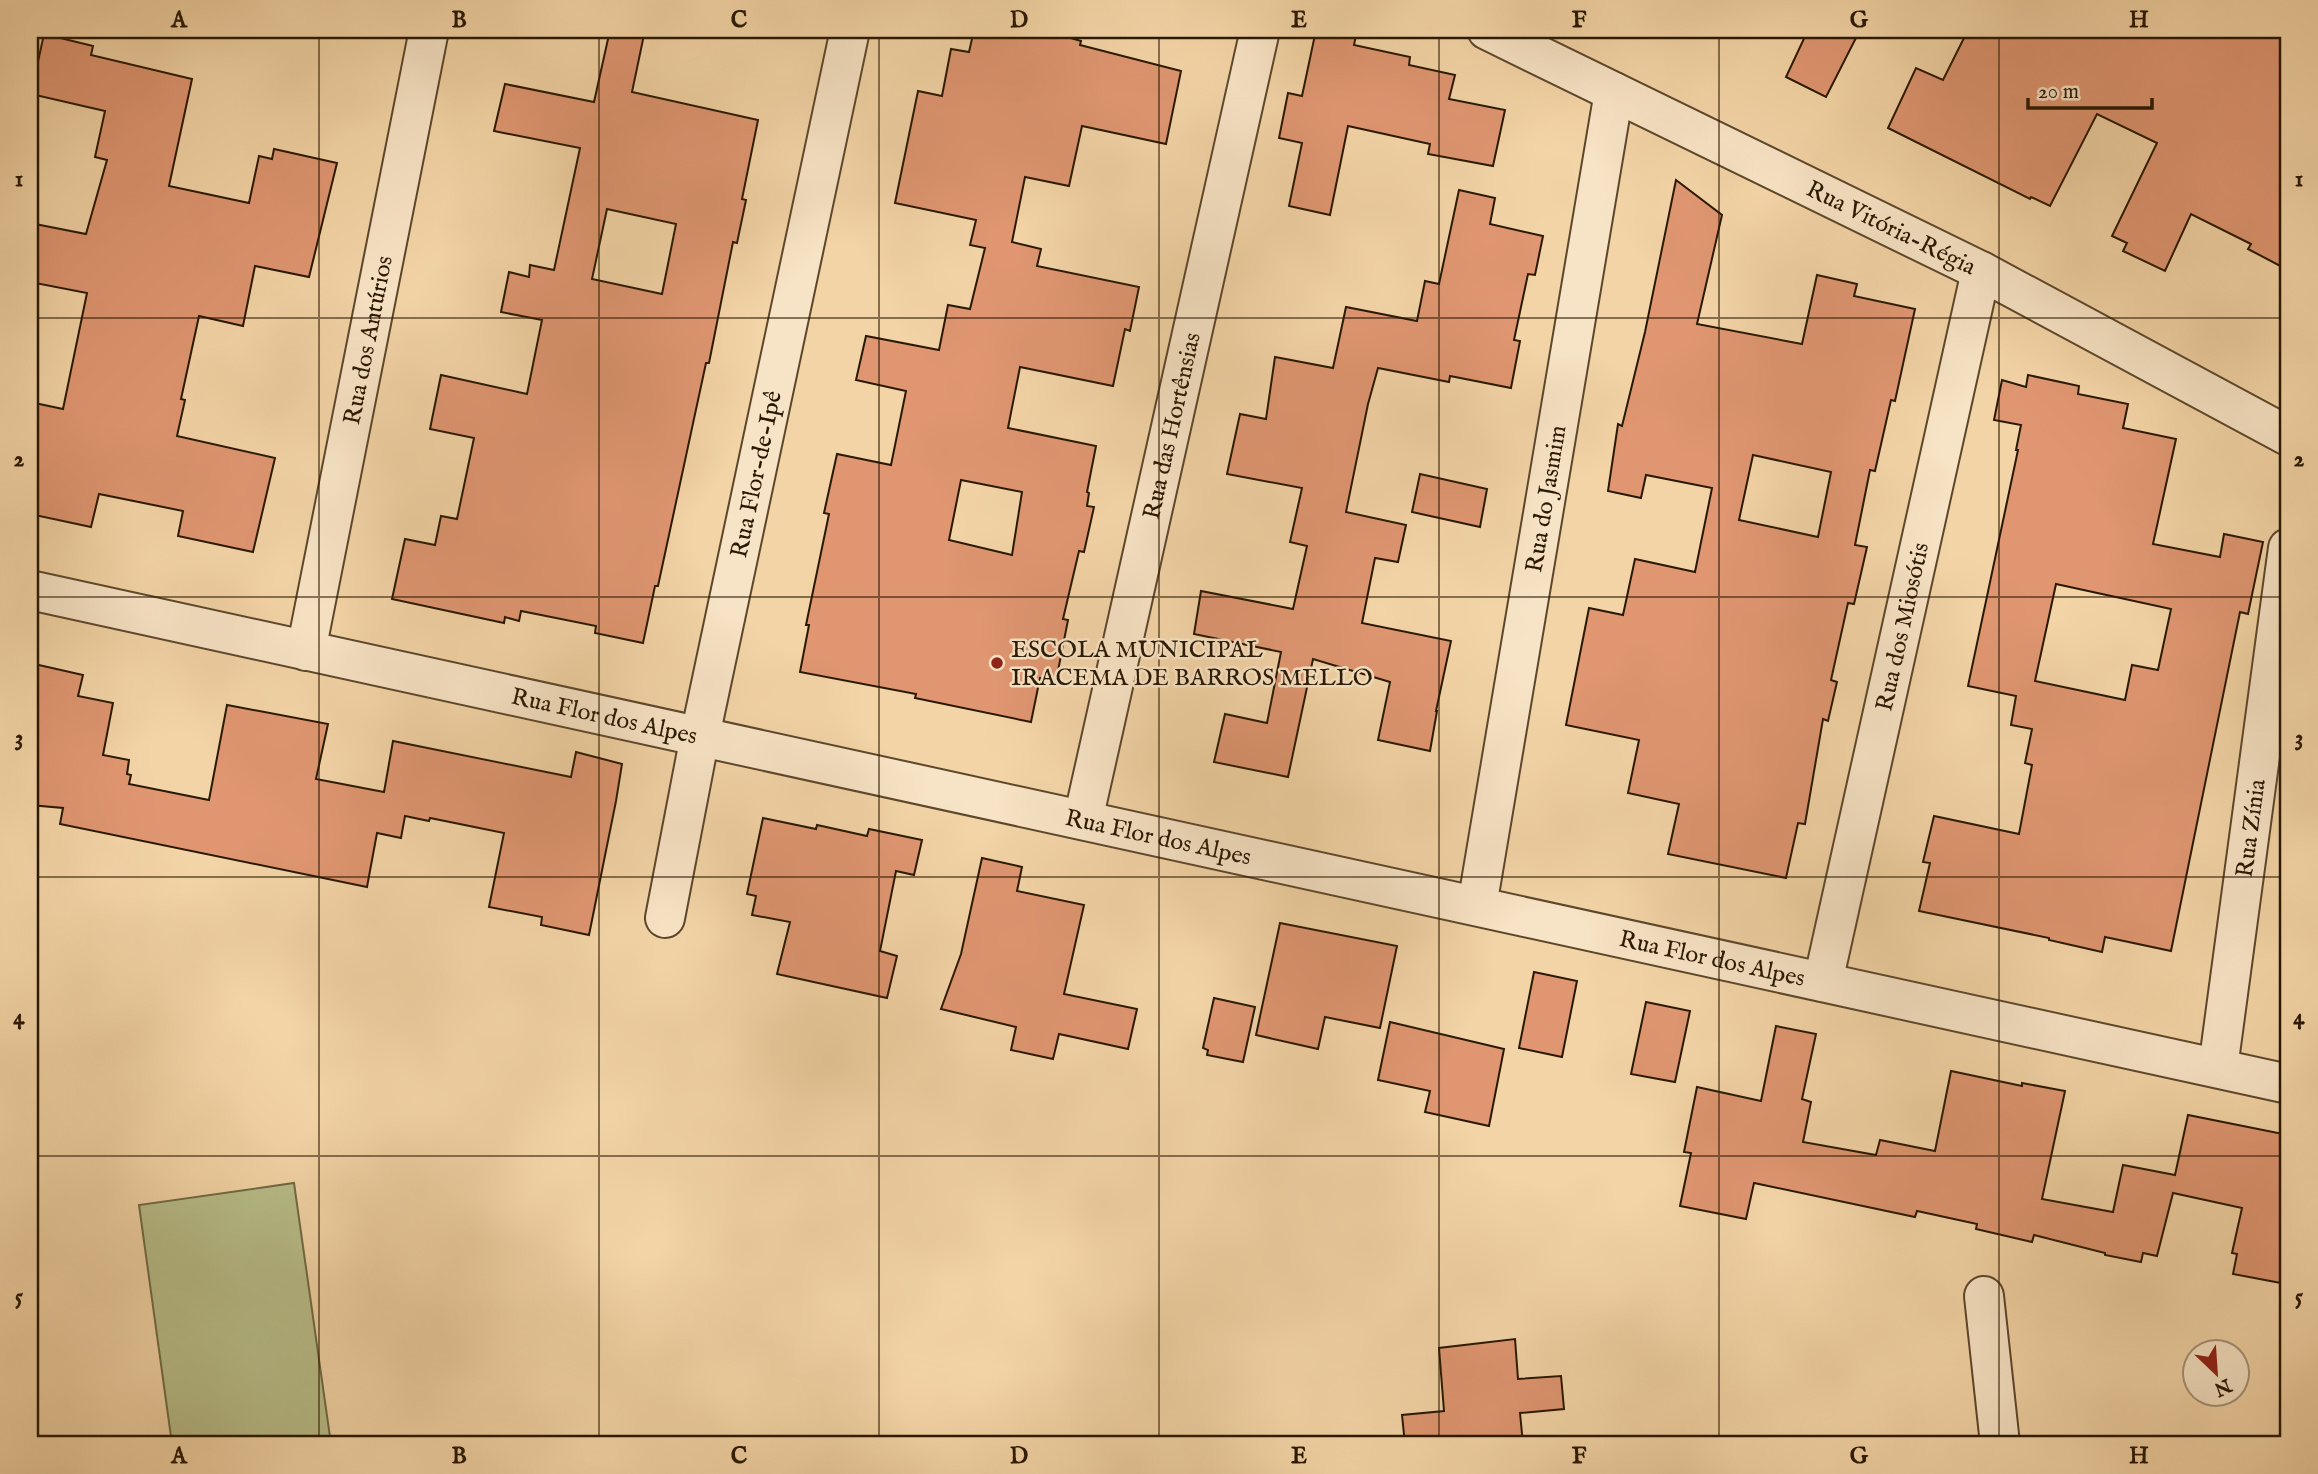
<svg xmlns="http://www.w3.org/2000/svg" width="2318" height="1474" font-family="'IM FELL English',serif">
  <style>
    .garden { fill: #b7bd89; stroke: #706a46; stroke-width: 2 }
    .building { fill: #df9671; stroke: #291802; stroke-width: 2; fill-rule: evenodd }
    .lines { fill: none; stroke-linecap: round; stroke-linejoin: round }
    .minor-casing { stroke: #5c472b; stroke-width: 42 }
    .minor { stroke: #f7e3c5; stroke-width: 38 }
    .grid { fill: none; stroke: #291802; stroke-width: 2; stroke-opacity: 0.55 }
    .poi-dot { fill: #8f2418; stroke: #f7e3c5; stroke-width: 2.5 }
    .labels { text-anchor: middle; stroke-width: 5; stroke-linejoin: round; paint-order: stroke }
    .street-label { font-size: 24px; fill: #291802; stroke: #f7e3c5 }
    .poi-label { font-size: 24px; fill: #291802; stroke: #f7e3c5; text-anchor: start }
    .neatline { fill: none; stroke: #291802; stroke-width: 2.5 }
    .grid-label { font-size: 23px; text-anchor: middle; font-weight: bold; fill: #291802 }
  </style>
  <rect width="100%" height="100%" fill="#f3d4a6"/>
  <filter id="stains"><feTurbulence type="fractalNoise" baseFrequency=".00286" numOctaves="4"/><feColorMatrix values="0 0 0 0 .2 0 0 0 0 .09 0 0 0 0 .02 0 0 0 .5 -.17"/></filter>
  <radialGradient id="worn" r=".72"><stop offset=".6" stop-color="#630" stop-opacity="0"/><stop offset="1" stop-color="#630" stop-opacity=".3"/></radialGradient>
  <!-- garden -->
  <polygon class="garden" points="294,1183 331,1444 172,1444 139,1205"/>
  <!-- building -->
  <g class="building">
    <path d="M610,30H645L632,92L758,120L742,199L746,200L737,243L733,242L709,363H706L658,586H655L643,643L595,633L596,626L521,611L519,621L505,617L504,623L392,599L405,539L435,545L441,516L457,519L474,438L430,429L441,375L527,394L542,320L501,312L509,272L529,277L530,265L554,270L580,148L494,131L505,84L594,102ZM607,209L676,224L662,294L592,279Z"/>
    <path d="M974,30H1065L1064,36L1081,41L1080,45L1181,71L1166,144L1082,126L1069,186L1025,177L1012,242L1041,249L1037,266L1139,287L1130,331L1125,329L1113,386L1020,367L1008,428L1096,446L1087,492L1089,493L1087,506L1094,507L1084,552L1079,551L1063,619L1068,620L1056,681L1040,678L1031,722L915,698L916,694L800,672L809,625H806L829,514L824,513L837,454L891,465L906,391L856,380L866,336L939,350L948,305L970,309L985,248L970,245L976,220L895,203L918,91L942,96L951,49L969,52ZM961,480L1022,492L1012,555L949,540Z"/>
    <polygon points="1316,30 1357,30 1354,45 1410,57 1409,65 1455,75 1449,99 1505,110 1493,166 1428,154 1430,144 1348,126 1330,215 1289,206 1302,143 1279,138 1288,93 1302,96"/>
    <polygon points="1808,30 1860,30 1826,97 1786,77"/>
    <polygon points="1968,30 2288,30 2288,270 2248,249 2251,244 2191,214 2165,271 2123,251 2127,243 2112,236 2157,143 2097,114 2050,206 2031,197 2030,199 1888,128 1916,68 1943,80"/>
    <polygon points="44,34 93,46 91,55 192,79 169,186 249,203 259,156 272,159 274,149 337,163 309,277 255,266 243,326 199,316 181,399 185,400 177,436 275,458 253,552 178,536 183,511 99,494 91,527 30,514 30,501 37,462 30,460 30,402 63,409 87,293 30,282 30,223 86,234 107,160 95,157 105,111 31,94"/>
    <path d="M1676,180L1722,215L1697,324L1802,344L1817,275L1857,284L1854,296L1915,309L1895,401L1891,400L1875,471L1870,470L1855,545L1867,547L1854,604L1848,603L1831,680L1837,682L1828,721L1823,719L1805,824L1798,823L1786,878L1668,854L1679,804L1628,793L1639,740L1566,725L1589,608L1623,615L1635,559L1695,572L1712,488L1646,475L1641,498L1608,491L1618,424L1622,426L1645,332ZM1753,455L1831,472L1818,537L1739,520Z"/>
    <polygon points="1459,190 1495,198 1490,224 1543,236 1535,275 1528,274 1514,340 1520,341 1511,388 1450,376 1449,382 1378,368 1368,404 1346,512 1406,525 1398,562 1375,558 1362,623 1451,641 1436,711 1437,711 1430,751 1378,740 1390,682 1313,659 1288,777 1214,762 1225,714 1267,723 1281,652 1194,634 1201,591 1293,609 1307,546 1290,542 1302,488 1227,474 1240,414 1266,419 1275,357 1333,368 1346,307 1417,321 1425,281 1439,284"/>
    <path d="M2028,375L2079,386L2078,394L2128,404L2123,428L2176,439L2153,544L2220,557L2224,534L2263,542L2248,614L2240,612L2171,951L2105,937L2102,952L2049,940V938L1919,911L1930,863L1923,862L1934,816L2019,834L2032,765L2025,763L2032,729L2011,725L2016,696L1968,686L2018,450H2016L2021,425L1994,420L2002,380L2026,387ZM2056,584L2171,609L2158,670L2132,665L2125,700L2035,681Z"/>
    <polygon points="1420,474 1487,489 1480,527 1412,512"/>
    <polygon points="30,663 83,675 78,696 113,703 103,755 129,760 127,774 131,775 129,784 209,800 227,705 328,724 316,779 384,792 393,741 571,777 576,752 622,764 616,801 589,935 541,925 542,917 489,907 504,833 430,818 429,821 405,816 401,838 377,833 367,887 60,824 63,808 30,805"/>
    <polygon points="763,818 816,829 817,825 867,836 869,829 922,840 914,875 896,871 880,951 897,956 887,998 777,974 790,922 752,915 756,896 747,894"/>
    <polygon points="982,858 1022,867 1017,891 1084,905 1064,994 1137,1009 1128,1049 1059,1034 1053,1059 1011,1050 1016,1027 941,1009 961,954"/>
    <polygon points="1280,923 1397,946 1380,1028 1325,1017 1318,1049 1256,1035"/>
    <polygon points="1534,972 1577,981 1562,1057 1519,1048"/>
    <polygon points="1214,998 1255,1007 1243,1062 1207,1055 1208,1050 1203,1048"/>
    <polygon points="1646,1002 1690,1011 1675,1082 1631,1074"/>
    <polygon points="1390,1022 1504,1049 1489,1126 1425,1112 1430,1091 1378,1080"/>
    <polygon points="1776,1026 1816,1034 1802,1099 1811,1102 1803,1142 1876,1155 1880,1140 1935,1151 1951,1071 2022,1086 2022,1083 2065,1091 2042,1199 2113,1212 2123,1165 2175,1175 2188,1115 2288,1135 2288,1245 2281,1283 2233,1274 2237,1254 2232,1253 2242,1208 2173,1193 2157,1256 2143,1253 2141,1262 2105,1255 2105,1253 2034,1235 2032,1242 1976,1229 1977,1224 1917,1211 1915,1217 1754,1183 1746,1219 1680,1206 1691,1153 1684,1152 1697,1087 1761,1101"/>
    <polygon points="1515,1339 1518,1379 1561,1376 1564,1409 1520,1413 1523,1444 1405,1444 1402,1415 1444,1411 1439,1348"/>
  </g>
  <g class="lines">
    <defs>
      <g id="minor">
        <path id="s1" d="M1487,30L1981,271L2288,436"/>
        <path id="s2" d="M30,590L2288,1084"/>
        <path id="s3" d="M306,651L429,30"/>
        <path id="s4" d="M1083,820L1260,30"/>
        <path id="s5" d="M1477,906L1614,92"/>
        <path id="s6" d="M665,918L700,736L850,30"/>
        <path id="s7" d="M1823,982L1981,271"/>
        <path id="s8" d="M2218,1068L2288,548"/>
        <polyline points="1984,1296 2000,1444"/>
      </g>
    </defs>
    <!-- minor casing -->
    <use href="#minor" class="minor-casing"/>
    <!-- minor -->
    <use href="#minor" class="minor"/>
  </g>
  <!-- grid -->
  <path class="grid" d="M319,30V1444M599,30V1444M879,30V1444M1159,30V1444M1439,30V1444M1719,30V1444M1999,30V1444M30,318H2288M30,597H2288M30,877H2288M30,1156H2288"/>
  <!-- markers -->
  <circle class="poi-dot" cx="997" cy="663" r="7"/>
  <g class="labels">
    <!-- street labels -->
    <g class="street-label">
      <text dy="8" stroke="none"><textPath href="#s1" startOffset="450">Rua Vitória-Régia</textPath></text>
      <text dy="8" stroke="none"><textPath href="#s3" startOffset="317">Rua dos Antúrios</textPath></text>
      <text dy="8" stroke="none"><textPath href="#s4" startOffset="404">Rua das Hortênsias</textPath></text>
      <text dy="8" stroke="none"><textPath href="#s6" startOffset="453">Rua Flor-de-Ipê</textPath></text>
      <text dy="8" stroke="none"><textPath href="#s5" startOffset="413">Rua do Jasmim</textPath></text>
      <text dy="8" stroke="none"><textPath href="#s7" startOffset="364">Rua dos Miosótis</textPath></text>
      <text dy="8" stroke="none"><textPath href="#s2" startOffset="588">Rua Flor dos Alpes</textPath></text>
      <text dy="8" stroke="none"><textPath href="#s8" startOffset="242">Rua Zínia</textPath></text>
      <text dy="8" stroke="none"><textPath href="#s2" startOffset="1155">Rua Flor dos Alpes</textPath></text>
      <text dy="8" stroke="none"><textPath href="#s2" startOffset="1722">Rua Flor dos Alpes</textPath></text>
    </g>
    <!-- poi labels -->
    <g class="poi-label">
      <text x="1011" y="657">ESCOLA MUNICIPAL<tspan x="1011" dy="28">IRACEMA DE BARROS MELLO</tspan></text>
    </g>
  </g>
  <!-- margin -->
  <rect width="2318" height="1474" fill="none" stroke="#f3d4a6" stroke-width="77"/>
  <!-- north arrow -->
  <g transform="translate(2216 1373) rotate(155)"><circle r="33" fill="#f7e3c5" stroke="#a59277" stroke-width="2"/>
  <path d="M0-5L12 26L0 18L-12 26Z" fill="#8f2418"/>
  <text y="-10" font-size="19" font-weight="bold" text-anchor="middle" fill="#291802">N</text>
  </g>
  <!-- scale -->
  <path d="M2028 98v10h124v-10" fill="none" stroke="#291802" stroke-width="3.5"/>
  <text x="2038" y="98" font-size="21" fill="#291802" stroke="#f7e3c5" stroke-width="5" paint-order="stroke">20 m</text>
  <rect x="38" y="38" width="2242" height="1398" class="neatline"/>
  <g class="grid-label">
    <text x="179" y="27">A</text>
    <text x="459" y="27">B</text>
    <text x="739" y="27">C</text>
    <text x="1019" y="27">D</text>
    <text x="1299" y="27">E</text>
    <text x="1579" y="27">F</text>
    <text x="1859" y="27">G</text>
    <text x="2139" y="27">H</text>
    <text x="19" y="186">1</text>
    <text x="2299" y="186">1</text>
    <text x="19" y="466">2</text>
    <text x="2299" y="466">2</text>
    <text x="19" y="745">3</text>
    <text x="2299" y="745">3</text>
    <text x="19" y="1024">4</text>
    <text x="2299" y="1024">4</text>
    <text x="19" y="1304">5</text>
    <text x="2299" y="1304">5</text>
    <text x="179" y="1463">A</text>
    <text x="459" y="1463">B</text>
    <text x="739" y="1463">C</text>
    <text x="1019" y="1463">D</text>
    <text x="1299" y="1463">E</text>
    <text x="1579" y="1463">F</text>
    <text x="1859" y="1463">G</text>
    <text x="2139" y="1463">H</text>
  </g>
  <rect width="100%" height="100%" filter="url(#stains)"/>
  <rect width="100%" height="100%" fill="url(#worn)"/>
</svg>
